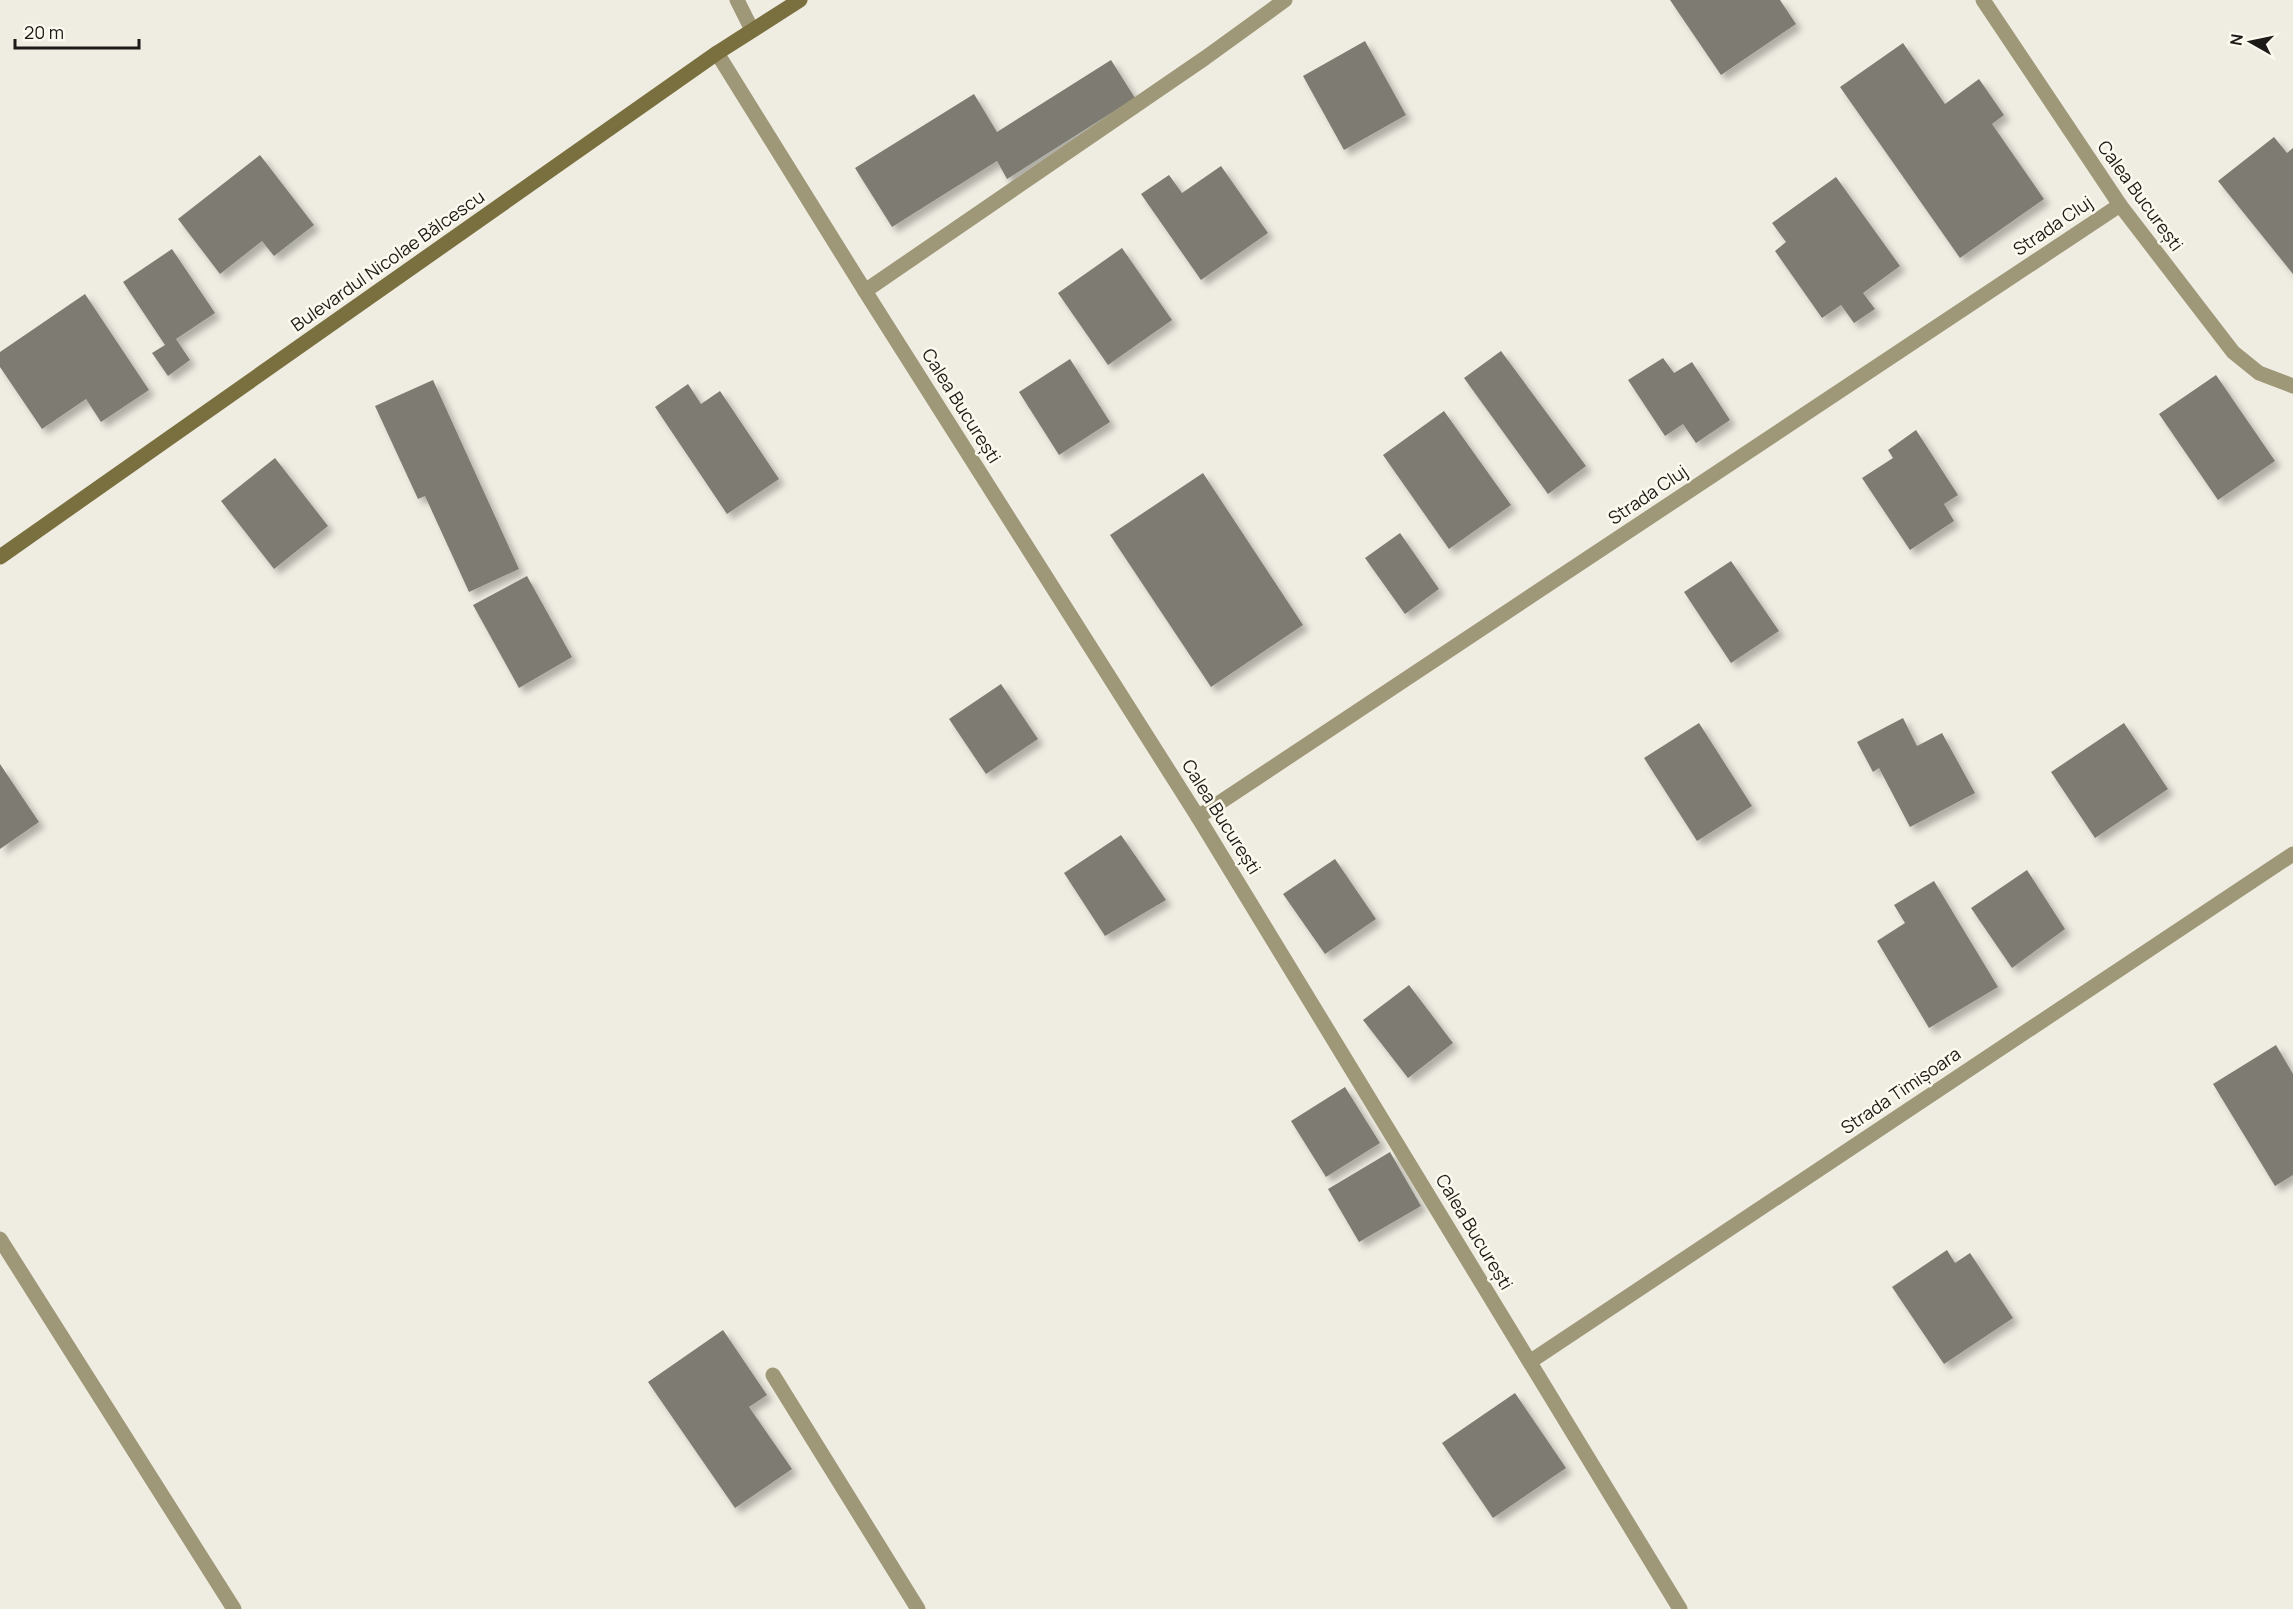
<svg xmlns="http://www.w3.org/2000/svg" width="2293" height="1609" font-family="Manrope,sans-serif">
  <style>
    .building { fill: #7e7c72; filter: url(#shadow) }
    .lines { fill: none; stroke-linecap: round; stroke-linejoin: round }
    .minor { stroke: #9f9878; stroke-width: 15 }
    .secondary { stroke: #7a6f3e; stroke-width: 15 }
    .labels { text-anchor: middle; stroke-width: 5; stroke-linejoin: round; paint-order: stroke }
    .street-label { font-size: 18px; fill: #1c1b17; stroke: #fcfaef }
  </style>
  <defs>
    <filter id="shadow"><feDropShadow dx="5.5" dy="5.5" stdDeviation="3" flood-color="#0004"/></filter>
  </defs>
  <rect width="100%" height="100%" fill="#efede2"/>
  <!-- building -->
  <g class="building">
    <polygon points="1670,0 1780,0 1796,24 1721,75"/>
    <polygon points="1365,41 1406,115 1344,150 1303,76"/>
    <polygon points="1903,43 1945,104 1979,79 2004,115 1992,124 2044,199 1960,258 1840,87"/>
    <polygon points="1111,60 1135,98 1007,179 997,161 892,227 855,168 974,94 997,132"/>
    <polygon points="2274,137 2287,153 2293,148 2293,274 2218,181"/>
    <polygon points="260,155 314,225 274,256 262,241 220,274 178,219"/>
    <polygon points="1221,166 1268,233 1201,280 1141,194 1169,175 1182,193"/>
    <polygon points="1836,177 1900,266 1863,293 1875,309 1854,323 1841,305 1822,318 1775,251 1786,242 1772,223"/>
    <polygon points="1122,248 1172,320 1108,365 1058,293"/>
    <polygon points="172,249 215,313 176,339 190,360 168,376 152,353 165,345 123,282"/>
    <polygon points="85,294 149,390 101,422 86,399 42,429 0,367 0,352"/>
    <polygon points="1501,351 1586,466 1548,494 1464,378"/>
    <polygon points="1663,358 1674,373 1692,362 1730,420 1696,443 1683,424 1665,436 1628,380"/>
    <polygon points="1070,359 1110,422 1059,455 1019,392"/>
    <polygon points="2216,375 2275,461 2218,500 2159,414"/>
    <polygon points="433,380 519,569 469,592 425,496 418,499 375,406"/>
    <polygon points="688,384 701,404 720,391 779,479 727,514 655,407"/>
    <polygon points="1444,411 1511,505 1449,549 1383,455"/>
    <polygon points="1916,430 1958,495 1944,504 1954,521 1910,550 1862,478 1893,458 1888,450"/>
    <polygon points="275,458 328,526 274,569 221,501"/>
    <polygon points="1203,473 1303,625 1211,687 1110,535"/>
    <polygon points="1400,533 1439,589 1405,614 1365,558"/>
    <polygon points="1731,561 1779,631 1731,663 1684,592"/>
    <polygon points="527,576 572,657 519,688 473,605"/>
    <polygon points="1001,684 1038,739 986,774 949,719"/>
    <polygon points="1903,718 1917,746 1942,733 1975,793 1910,827 1879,768 1873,772 1857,742"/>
    <polygon points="1699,723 1752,806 1697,841 1644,758"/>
    <polygon points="2124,723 2168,789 2095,838 2051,772"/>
    <polygon points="0,764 39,822 0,849"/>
    <polygon points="1121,835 1166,900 1105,936 1064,873"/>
    <polygon points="1335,859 1376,919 1325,954 1283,894"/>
    <polygon points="2027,870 2065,929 2012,968 1971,908"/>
    <polygon points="1934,881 1998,987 1929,1028 1877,941 1905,923 1894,905"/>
    <polygon points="1409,985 1453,1043 1408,1078 1363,1020"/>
    <polygon points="2276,1045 2293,1074 2293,1175 2275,1186 2213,1084"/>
    <polygon points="1345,1087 1380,1143 1326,1177 1291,1121"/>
    <polygon points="1390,1152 1421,1206 1359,1242 1328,1189"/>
    <polygon points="1947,1250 1955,1263 1970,1253 2013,1318 1944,1364 1892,1287"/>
    <polygon points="723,1330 767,1395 749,1407 792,1469 735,1508 648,1382"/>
    <polygon points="1515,1393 1566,1468 1493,1518 1442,1443"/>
  </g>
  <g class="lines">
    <!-- minor -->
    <g class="minor">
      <polyline points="737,0 752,30"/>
      <polyline points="1983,0 2120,205 2233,352 2259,373 2293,386"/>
      <polyline points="717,53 865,291 1198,817 1680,1609"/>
      <polyline points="865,291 1205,58 1285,0"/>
      <polyline points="1198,817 2120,205"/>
      <polyline points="0,1239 234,1609"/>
      <polyline points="1531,1361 2293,854"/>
      <polyline points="773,1375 918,1609"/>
    </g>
    <!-- secondary -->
    <polyline class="secondary" points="0,557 717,53 800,0"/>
  </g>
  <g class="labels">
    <!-- street labels -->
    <g class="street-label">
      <text transform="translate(2140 196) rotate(54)" y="6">Calea București</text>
      <text transform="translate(2053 226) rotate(-34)" y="6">Strada Cluj</text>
      <text transform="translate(388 261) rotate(-35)" y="6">Bulevardul Nicolae Bălcescu</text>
      <text transform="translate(961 406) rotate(58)" y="6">Calea București</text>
      <text transform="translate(1648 495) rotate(-34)" y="6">Strada Cluj</text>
      <text transform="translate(1221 817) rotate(58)" y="6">Calea București</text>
      <text transform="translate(1901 1091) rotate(-34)" y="6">Strada Timișoara</text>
      <text transform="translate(1474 1232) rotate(59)" y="6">Calea București</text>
    </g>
  </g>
  <!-- north arrow -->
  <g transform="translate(2251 42) rotate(279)" stroke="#fcfaef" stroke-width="4.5" paint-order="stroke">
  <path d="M0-4.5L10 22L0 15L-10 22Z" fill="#1c1b17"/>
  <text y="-9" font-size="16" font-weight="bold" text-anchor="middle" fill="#1c1b17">N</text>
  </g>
  <!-- scale -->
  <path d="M15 39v9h124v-9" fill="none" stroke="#1c1b17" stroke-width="3"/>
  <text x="24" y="39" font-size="18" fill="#1c1b17" stroke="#fcfaef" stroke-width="4.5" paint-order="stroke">20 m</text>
</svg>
